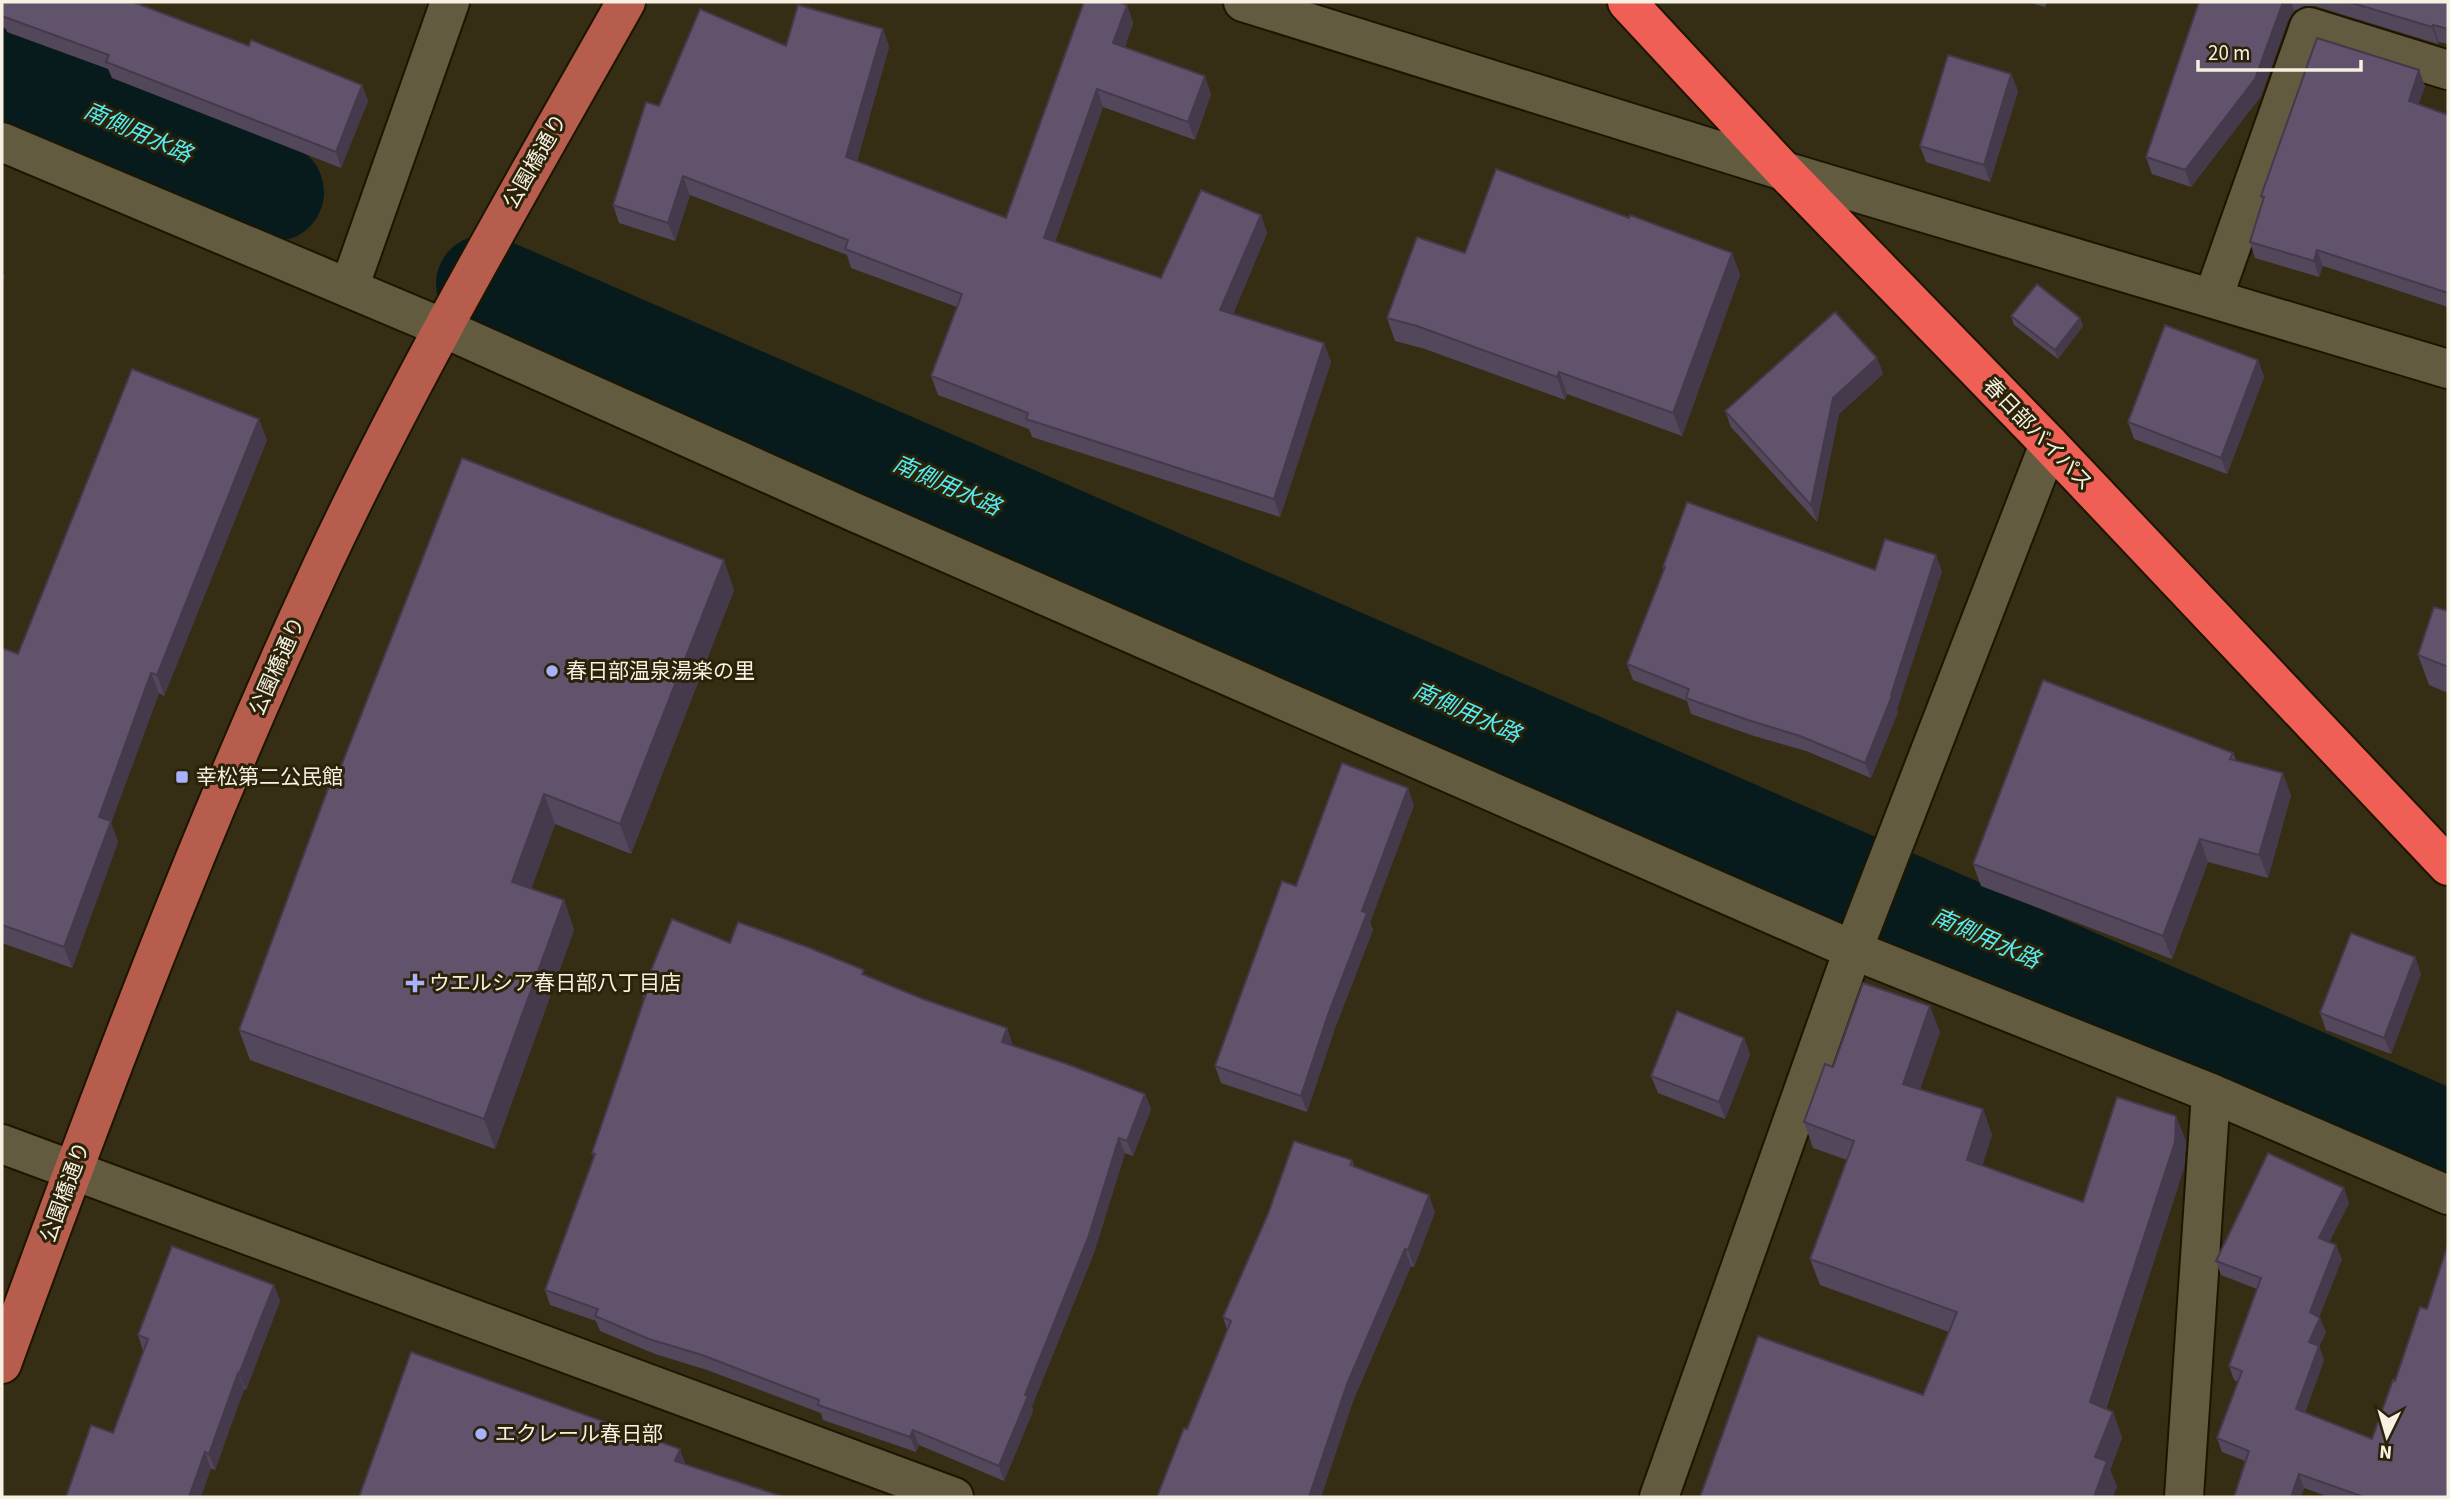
<svg xmlns="http://www.w3.org/2000/svg" width="2450" height="1499" font-family="'Source Sans 3','Noto Sans JP',sans-serif">
  <style>
    .lines { fill: none; stroke-linecap: round; stroke-linejoin: round }
    .river { stroke: #081b1c; stroke-width: 98 }
    .minor-casing { stroke: #1c1500; stroke-width: 42 }
    .major-casing { stroke: #1c1500; stroke-width: 42 }
    .highway-casing { stroke: #1c1500; stroke-width: 42 }
    .minor { stroke: #635b40; stroke-width: 38 }
    .major { stroke: #b75d4d; stroke-width: 38 }
    .highway { stroke: #ef5f55; stroke-width: 38 }
    .wall { fill: #53475c }
    .shaded-wall { fill: #443a4b }
    .building { fill: #61536b; stroke: #443a4b; stroke-width: 2 }
    .poi-dot { fill: #a7b1fc; stroke: #2b2309; stroke-width: 2.5 }
    .labels { text-anchor: middle; stroke-width: 6; stroke-linejoin: round; paint-order: stroke }
    .street-label { font-size: 21px; fill: #f6f1e2; stroke: #2b2309 }
    .poi-label { font-size: 21px; fill: #f6f1e2; stroke: #2b2309; text-anchor: start }
    .water-label { font-size: 23px; font-style: italic; fill: #55ebf2; stroke: #2b2309 }
  </style>
  <rect width="100%" height="100%" fill="#352d14"/>
  <g class="lines">
    <!-- river -->
    <g class="river">
      <polyline points="2,72 275,192"/>
      <polyline points="485,284 2448,1140"/>
    </g>
    <defs>
      <g id="minor">
        <polyline points="1243,2 1784,171 2448,369"/>
        <polyline points="2,142 441,327 854,512 1853,950 2211,1093 2448,1195"/>
        <polyline points="349,288 450,2"/>
        <polyline points="2213,298 2309,27 2448,70"/>
        <polyline points="2,1144 954,1497"/>
        <polyline points="1659,1497 1853,950 2049,444"/>
        <polyline points="2184,1497 2211,1093"/>
      </g>
      <path id="major" d="M2,1364C100,1095 201,826 322,566C413,372 521,188 626,2"/>
      <polyline id="highway" points="1627,2 1784,171 2049,444 2448,866"/>
    </defs>
    <!-- minor casing -->
    <use href="#minor" class="minor-casing"/>
    <!-- major casing -->
    <use href="#major" class="major-casing"/>
    <!-- highway casing -->
    <use href="#highway" class="highway-casing"/>
    <!-- minor -->
    <use href="#minor" class="minor"/>
    <!-- major -->
    <use href="#major" class="major"/>
    <!-- highway -->
    <use href="#highway" class="highway"/>
  </g>
  <!-- wall -->
  <g class="wall">
    <polygon points="2,2 249,46 362,85 368,101 341,168 112,78 108,69 7,32 6,29 2,27"/>
    <polygon points="2028,2 2047,2 2045,7"/>
    <polygon points="2199,2 2448,2 2448,44 2439,42 2438,44 2315,6 2304,6 2294,11 2288,20 2261,96 2191,187 2152,174 2146,157"/>
    <polygon points="1127,5 1133,23 1125,47 1211,94 1195,140 1103,107 1055,242 1161,278 1261,215 1267,233 1233,314 1324,343 1331,362 1280,517 1032,437 1029,429 938,395 931,376 957,307 851,268 847,255 690,195 675,241 619,223 613,205 786,46 883,29 889,47 857,161 1006,218"/>
    <polygon points="2011,74 2018,91 1990,182 1926,162 1920,146"/>
    <polygon points="2425,86 2418,105 2448,115 2448,307 2323,266 2319,277 2255,258 2250,242 2263,200 2261,196"/>
    <polygon points="1629,218 1732,253 1740,275 1682,436 1567,394 1565,400 1425,349 1395,341 1387,318 1465,253"/>
    <polygon points="2011,316 2080,318 2083,326 2058,359 2014,325"/>
    <polygon points="1877,358 1883,374 1839,414 1817,522 1731,427 1725,411"/>
    <polygon points="2258,360 2264,377 2227,474 2134,439 2128,422"/>
    <polygon points="267,440 164,696 159,693 111,823 118,842 72,968 2,943 2,648 18,654"/>
    <polygon points="1663,567 1942,571 1897,709 1898,712 1871,778 1806,751 1754,736 1691,714 1687,701 1633,680 1627,664 1664,569"/>
    <polygon points="734,590 631,854 555,824 531,889 564,900 574,930 495,1149 250,1060 239,1030 336,779"/>
    <polygon points="2448,611 2448,693 2429,685 2418,655"/>
    <polygon points="2233,753 2236,760 2291,795 2268,878 2208,862 2172,959 1981,886 1973,864"/>
    <polygon points="1414,805 1370,922 1373,930 1335,1028 1307,1112 1221,1083 1215,1066 1296,886"/>
    <polygon points="730,943 866,975 923,999 1007,1028 1012,1043 1011,1046 1145,1094 1151,1109 1133,1156 1125,1153 1094,1253 1032,1406 1033,1411 1004,1481 919,1445 916,1452 823,1420 821,1413 707,1370 655,1354 600,1331 596,1321 550,1305 545,1290 594,1158 592,1153 644,999 642,992"/>
    <polygon points="2415,957 2421,974 2391,1054 2326,1030 2320,1013"/>
    <polygon points="1940,1032 1920,1089 1983,1109 1992,1135 1982,1166 2083,1202 2176,1116 2186,1142 2184,1168 2106,1409 2113,1412 2122,1438 2110,1470 2117,1487 1923,1395 1949,1332 1820,1285 1810,1259 1847,1160 1813,1148 1804,1122 1833,1067"/>
    <polygon points="1744,1038 1750,1055 1725,1119 1658,1093 1651,1076"/>
    <polygon points="1352,1160 1354,1166 1435,1212 1414,1267 1411,1266 1353,1401 1321,1497 1157,1497 1187,1429 1227,1330 1223,1317"/>
    <polygon points="2349,1203 2329,1242 2342,1259 2319,1317 2326,1332 2319,1346 2324,1360 2305,1413 2448,1497 2329,1497 2304,1488 2301,1497 2234,1497 2245,1461 2222,1452 2217,1438 2238,1382 2234,1380 2229,1366 2257,1289 2221,1275 2216,1261"/>
    <polygon points="274,1285 280,1301 246,1390 244,1389 215,1470 113,1433 143,1351 138,1335"/>
  </g>
  <!-- shaded-wall -->
  <g class="shaded-wall">
    <polygon points="2283,2 2291,2 2294,11 2288,20 2261,96 2191,187 2185,170"/>
    <polygon points="1127,5 1133,23 1120,61 1113,43"/>
    <polygon points="2433,25 2439,42 2438,44 2432,27"/>
    <polygon points="883,29 889,47 853,175 846,157"/>
    <polygon points="2419,70 2425,86 2414,117 2409,101"/>
    <polygon points="2011,74 2018,91 1990,182 1984,165"/>
    <polygon points="1205,76 1211,94 1195,140 1188,122"/>
    <polygon points="362,85 368,101 341,168 336,152"/>
    <polygon points="1097,89 1103,107 1050,256 1044,238"/>
    <polygon points="683,176 690,195 675,241 668,223"/>
    <polygon points="1261,215 1267,233 1227,329 1220,310"/>
    <polygon points="2317,250 2323,266 2319,277 2314,261"/>
    <polygon points="1732,253 1740,275 1682,436 1673,413"/>
    <polygon points="2,269 5,277 2,285"/>
    <polygon points="2080,318 2083,326 2058,359 2055,350"/>
    <polygon points="1324,343 1331,362 1280,517 1274,499"/>
    <polygon points="1877,358 1883,374 1839,414 1817,522 1811,505 1833,398"/>
    <polygon points="2258,360 2264,377 2227,474 2221,458"/>
    <polygon points="1559,372 1567,394 1565,400 1557,377"/>
    <polygon points="259,419 267,440 164,696 157,675"/>
    <polygon points="1936,555 1942,571 1897,709 1898,712 1871,778 1865,763 1891,695"/>
    <polygon points="724,560 734,590 631,854 620,824"/>
    <polygon points="151,673 159,693 111,823 118,842 72,968 64,947 99,817"/>
    <polygon points="2283,773 2291,795 2268,878 2259,855"/>
    <polygon points="1408,788 1414,805 1370,922 1373,930 1335,1028 1307,1112 1301,1096 1362,911"/>
    <polygon points="544,794 555,824 523,912 512,882"/>
    <polygon points="2200,839 2208,862 2172,959 2163,936"/>
    <polygon points="564,900 574,930 495,1149 484,1119"/>
    <polygon points="2415,957 2421,974 2391,1054 2384,1038"/>
    <polygon points="1930,1006 1940,1032 1912,1110 1903,1084"/>
    <polygon points="1007,1028 1012,1043 1007,1057 1002,1042"/>
    <polygon points="1744,1038 1750,1055 1725,1119 1719,1102"/>
    <polygon points="1145,1094 1151,1109 1133,1156 1127,1141"/>
    <polygon points="1983,1109 1992,1135 1976,1186 1967,1160"/>
    <polygon points="2176,1116 2186,1142 2184,1168 2099,1428 2090,1402"/>
    <polygon points="1119,1138 1125,1153 1094,1253 1032,1406 1033,1411 1004,1481 999,1466"/>
    <polygon points="2344,1188 2349,1203 2324,1253 2319,1238"/>
    <polygon points="1429,1195 1435,1212 1414,1267 1408,1250"/>
    <polygon points="2336,1245 2342,1259 2315,1326 2310,1312"/>
    <polygon points="1405,1249 1411,1266 1353,1401 1321,1497 1309,1497 1347,1384"/>
    <polygon points="274,1285 280,1301 246,1390 239,1374"/>
    <polygon points="2320,1318 2326,1332 2319,1346 2324,1360 2301,1423 2296,1409 2309,1342"/>
    <polygon points="238,1373 244,1389 215,1470 209,1454"/>
    <polygon points="2113,1412 2122,1438 2110,1470 2117,1487 2113,1497 2094,1497 2095,1457"/>
    <polygon points="913,1430 919,1445 916,1452 910,1437"/>
    <polygon points="680,1449 692,1482 675,1461"/>
    <polygon points="205,1452 211,1469 201,1497 189,1497"/>
    <polygon points="2299,1474 2304,1488 2301,1497 2291,1497"/>
  </g>
  <!-- building -->
  <g class="building">
    <polygon points="2,2 133,2 249,46 251,40 362,85 336,152 106,62 109,55 2,16"/>
    <polygon points="1084,2 1119,2 1127,5 1113,43 1205,76 1188,122 1097,89 1044,238 1161,278 1201,190 1261,215 1220,310 1324,343 1274,499 1026,419 1028,413 931,376 962,294 845,249 848,240 683,176 668,223 613,205 646,102 659,106 700,9 786,46 798,5 883,29 846,157 1006,218"/>
    <polygon points="2199,2 2283,2 2255,79 2185,170 2146,157"/>
    <polygon points="2349,2 2448,2 2448,29 2433,25 2432,27"/>
    <polygon points="2317,38 2419,70 2409,101 2448,115 2448,293 2317,250 2314,261 2250,242 2264,197 2261,196"/>
    <polygon points="1948,55 2011,74 1984,165 1920,146"/>
    <polygon points="1496,169 1629,218 1630,215 1732,253 1673,413 1559,372 1557,377 1417,326 1387,318 1417,237 1465,253"/>
    <polygon points="2037,284 2080,318 2055,350 2011,316"/>
    <polygon points="1835,312 1877,358 1833,398 1811,505 1725,411"/>
    <polygon points="2165,325 2258,360 2221,458 2128,422"/>
    <polygon points="132,369 259,419 157,675 151,673 99,817 111,821 64,947 2,925 2,648 18,654"/>
    <polygon points="462,458 724,560 620,824 544,794 512,882 564,900 484,1119 239,1030 332,778 336,779"/>
    <polygon points="1687,502 1875,570 1885,539 1936,555 1891,695 1892,696 1865,763 1800,736 1748,720 1686,698 1689,689 1627,664 1665,567 1663,567"/>
    <polygon points="2434,607 2448,611 2448,667 2418,655"/>
    <polygon points="2043,680 2233,753 2230,759 2283,773 2259,855 2200,839 2163,936 1973,864"/>
    <polygon points="1342,763 1408,788 1362,911 1367,913 1329,1012 1301,1096 1215,1066 1282,881 1296,886"/>
    <polygon points="672,919 730,943 738,922 810,948 864,970 862,974 923,999 1007,1028 1002,1042 1067,1064 1145,1094 1127,1141 1119,1138 1088,1238 1025,1395 1028,1396 999,1466 913,1430 910,1437 818,1405 819,1400 702,1355 649,1339 595,1316 598,1309 545,1290 595,1154 592,1153 646,994 642,992"/>
    <polygon points="2351,933 2415,957 2384,1038 2320,1013"/>
    <polygon points="1863,983 1930,1006 1903,1084 1983,1109 1967,1160 2083,1202 2117,1097 2176,1116 2175,1142 2090,1402 2113,1412 2095,1457 2107,1461 2094,1497 1700,1497 1758,1336 1923,1395 1957,1312 1810,1259 1854,1141 1804,1122 1825,1064 1833,1067"/>
    <polygon points="1677,1011 1744,1038 1719,1102 1651,1076"/>
    <polygon points="1294,1141 1352,1160 1350,1165 1429,1195 1408,1250 1405,1249 1347,1384 1309,1497 1157,1497 1184,1428 1187,1429 1231,1321 1223,1317 1268,1214"/>
    <polygon points="2268,1153 2344,1188 2319,1238 2336,1245 2310,1312 2320,1318 2309,1342 2319,1346 2296,1409 2372,1439 2393,1380 2395,1381 2420,1307 2427,1309 2448,1244 2448,1497 2364,1497 2299,1474 2291,1497 2234,1497 2249,1451 2217,1438 2242,1371 2229,1366 2261,1278 2216,1261"/>
    <polygon points="172,1246 274,1285 239,1374 238,1373 209,1454 205,1452 189,1497 66,1497 91,1425 113,1433 148,1339 138,1335"/>
    <polygon points="411,1352 680,1449 675,1461 784,1497 359,1497"/>
  </g>
  <!-- markers -->
  <g class="poi-dot">
    <circle cx="552" cy="671" r="7"/>
    <rect x="175" y="770" width="14" height="14" rx="3.5"/>
    <path d="M411.5 972.5h7v7h7v7h-7v7h-7v-7h-7v-7h7z"/>
    <circle cx="481" cy="1434" r="7"/>
  </g>
  <g class="labels">
    <!-- street labels -->
    <g class="street-label">
      <text transform="translate(535 161) rotate(-60)" y="7">公園橋通り</text>
      <text transform="translate(2038 434) rotate(46)" y="7">春日部バイパス</text>
      <text transform="translate(277 666) rotate(-66)" y="7">公園橋通り</text>
      <text transform="translate(65 1192) rotate(-70)" y="7">公園橋通り</text>
    </g>
    <!-- poi labels -->
    <g class="poi-label">
      <text x="566" y="678">春日部温泉湯楽の里</text>
      <text x="196" y="784">幸松第二公民館</text>
      <text x="429" y="990">ウエルシア春日部八丁目店</text>
      <text x="495" y="1441">エクレール春日部</text>
    </g>
    <!-- water labels -->
    <g class="water-label">
      <text transform="translate(138 132) rotate(24)" y="8">南側用水路</text>
      <text transform="translate(947 485) rotate(24)" y="8">南側用水路</text>
      <text transform="translate(1467 712) rotate(24)" y="8">南側用水路</text>
      <text transform="translate(1986 938) rotate(24)" y="8">南側用水路</text>
    </g>
  </g>
  <!-- border -->
  <rect width="2450" height="1499" fill="none" stroke="#f6f1e2" stroke-width="7"/>
  <!-- north arrow -->
  <g transform="translate(2387 1436) rotate(185)" stroke="#2b2309" stroke-width="5" paint-order="stroke">
  <path d="M0-5L12 26L0 18L-12 26Z" fill="#f6f1e2"/>
  <text y="-10" font-size="19" font-weight="bold" text-anchor="middle" fill="#f6f1e2">N</text>
  </g>
  <!-- scale -->
  <path d="M2198 60v10h163v-10" fill="none" stroke="#f6f1e2" stroke-width="3.5"/>
  <text x="2208" y="60" font-size="21" fill="#f6f1e2" stroke="#2b2309" stroke-width="5" paint-order="stroke">20 m</text>
</svg>
